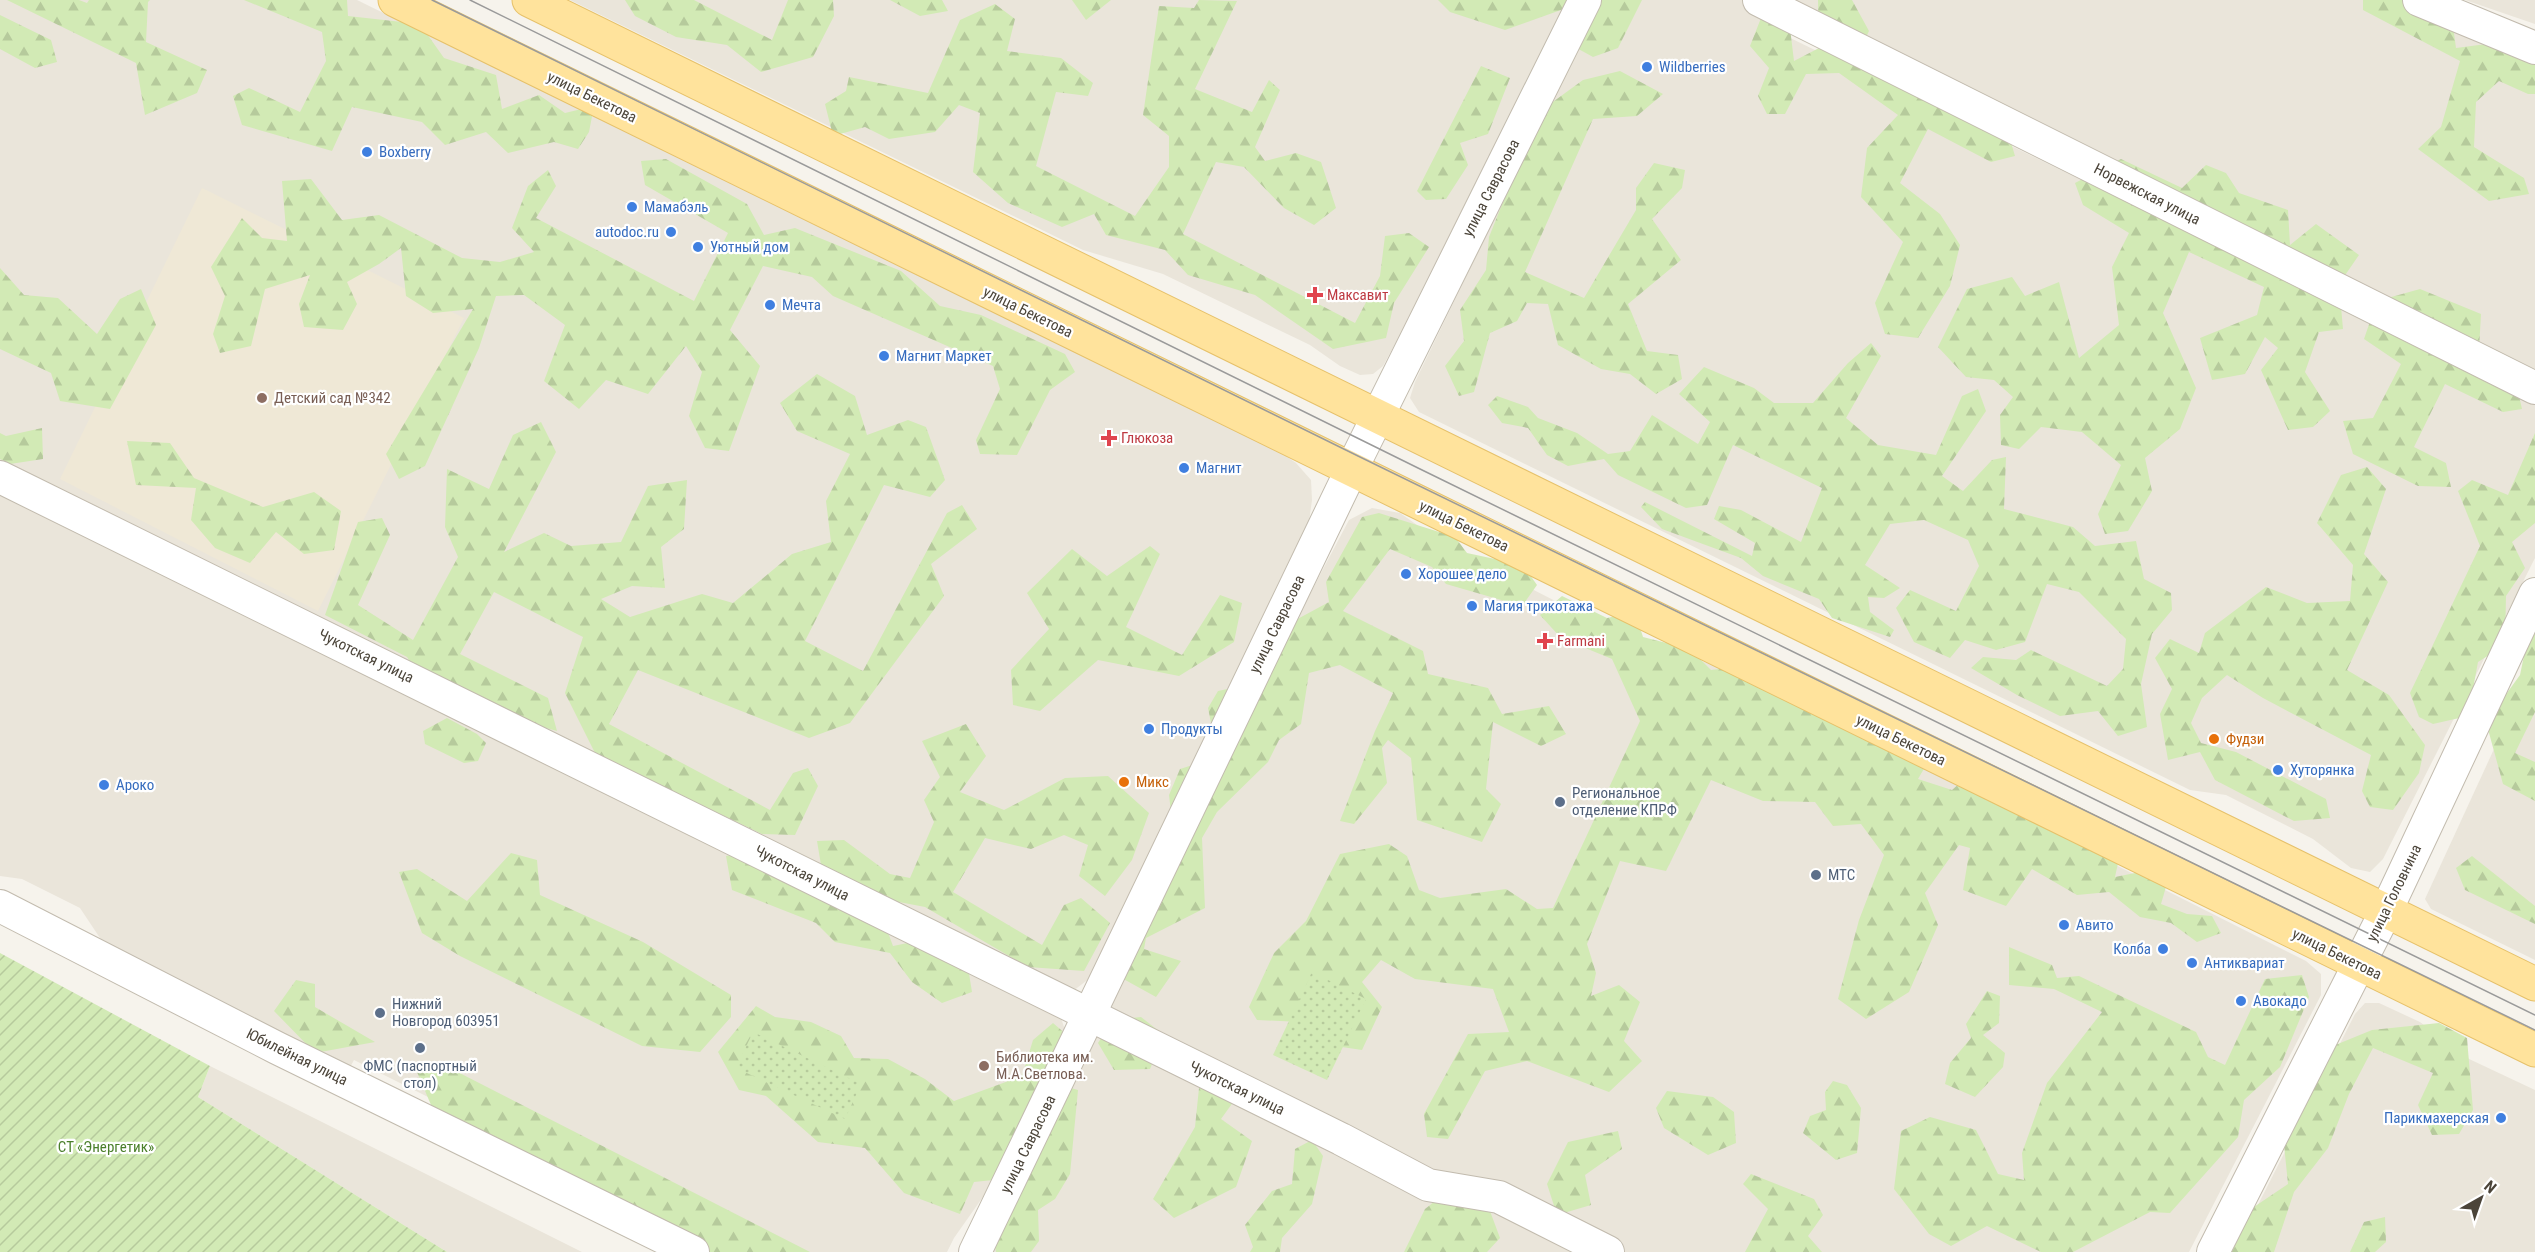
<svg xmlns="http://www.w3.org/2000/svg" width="2535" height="1252" font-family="'Roboto Condensed',sans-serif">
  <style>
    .residential { fill: #eae5da }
    .education { fill: #efe8d6 }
    .forest { fill: url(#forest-firs) }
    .park { fill: url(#park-dots) }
    .garden { fill: url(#garden-furrows) }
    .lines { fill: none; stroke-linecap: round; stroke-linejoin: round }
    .minor-casing { stroke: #c2bbae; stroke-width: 34 }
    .major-casing { stroke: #e6c16a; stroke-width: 35 }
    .minor { stroke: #fff; stroke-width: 32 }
    .major { stroke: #ffe39c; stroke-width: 33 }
    .tram { stroke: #9a9a9a; stroke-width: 1.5 }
    .shop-dot { fill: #3f7fe0; stroke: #fff; stroke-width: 2 }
    .health-dot { fill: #e0444e; stroke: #fff; stroke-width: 2 }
    .education-dot { fill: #8d6e63; stroke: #fff; stroke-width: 2 }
    .food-dot { fill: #e8710a; stroke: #fff; stroke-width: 2 }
    .service-dot { fill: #5c6f8a; stroke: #fff; stroke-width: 2 }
    .labels { text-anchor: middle; stroke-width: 4.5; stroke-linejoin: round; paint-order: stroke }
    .shop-label { font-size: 15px; fill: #366cbe; stroke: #fff; text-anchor: start }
    .street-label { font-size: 15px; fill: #4b4439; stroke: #fff }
    .health-label { font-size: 15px; fill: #be3a42; stroke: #fff; text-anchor: start }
    .education-label { font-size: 15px; fill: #785e54; stroke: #fff; text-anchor: start }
    .food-label { font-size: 15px; fill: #c56008; stroke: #fff; text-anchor: start }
    .service-label { font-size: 15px; fill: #4e5e75; stroke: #fff; text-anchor: start }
    .park-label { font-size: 15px; fill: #4a7f2a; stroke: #fff }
  </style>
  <defs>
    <pattern id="forest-firs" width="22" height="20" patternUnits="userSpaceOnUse" patternTransform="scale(1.5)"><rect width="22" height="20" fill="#d2eab5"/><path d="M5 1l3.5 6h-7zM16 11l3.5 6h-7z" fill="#b6ca9c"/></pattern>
    <pattern id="park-dots" width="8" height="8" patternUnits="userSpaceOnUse" patternTransform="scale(1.5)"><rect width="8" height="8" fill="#d2eab5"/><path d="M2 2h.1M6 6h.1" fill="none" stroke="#b6ca9c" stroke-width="1.8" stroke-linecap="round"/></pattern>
    <pattern id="garden-furrows" width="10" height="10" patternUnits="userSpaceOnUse" patternTransform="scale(1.5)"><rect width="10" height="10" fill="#d2eab5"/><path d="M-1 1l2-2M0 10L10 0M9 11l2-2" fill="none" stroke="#b6ca9c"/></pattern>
  </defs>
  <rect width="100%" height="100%" fill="#f6f3ec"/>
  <!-- residential -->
  <g class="residential">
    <polygon points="0,0 357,0 1283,454 1296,463 1311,480 1312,500 1309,522 1098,972 1073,991 0,467"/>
    <polygon points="570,0 1567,0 1399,337 1383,366 1373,374 1360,375 1340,366 1310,345 1163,274 1083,250"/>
    <polygon points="1600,0 1784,0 1772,29 2535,402 2535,558 2383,859 2370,872 2351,868 2313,839 2226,795 2190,790 1419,412 1410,398 1415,382"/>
    <polygon points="1786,0 2400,0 2535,60 2535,374"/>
    <polygon points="2465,0 2535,0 2535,24"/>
    <polygon points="0,490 1061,1018 1067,1036 1004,1167 954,1238 947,1252 712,1252 446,1106 354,1060 348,1071 102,941 80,908 22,879 0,876"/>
    <polygon points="1372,508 1400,513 1444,544 1614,631 1733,672 2306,961 2321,974 2321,995 2189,1252 987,1252 1303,607 1349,520"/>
    <polygon points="2535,660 2535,960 2431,909 2425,899"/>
    <polygon points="2365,1003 2379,1003 2420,1022 2467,1058 2535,1090 2535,1252 2234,1252 2355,1014"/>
    <polygon points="210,1066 582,1252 447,1252 198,1097"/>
  </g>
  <!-- education -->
  <polygon class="education" points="202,188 464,318 318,611 60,479"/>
  <!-- forest -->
  <g class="forest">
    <polygon points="7,0 79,0 87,3 89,0 150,0 148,2 146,42 207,70 197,93 145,115 136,63"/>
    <polygon points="244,0 347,0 348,16 420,24 444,58 496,75 502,109 539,95 565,113 594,106 589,132 578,149 554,142 508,153 486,132 445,145 422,122 352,107 332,151 242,125 233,96 249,88 300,112 326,61 322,32"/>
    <polygon points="625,0 694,0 772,40 788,0 833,0 834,16 813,57 761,72 727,45 676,37 635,16"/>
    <polygon points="890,0 942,0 948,11 920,16"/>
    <polygon points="1072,0 1111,0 1086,20"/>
    <polygon points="1199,0 1237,1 1195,89 1252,112 1269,80 1280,90 1255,147 1265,161 1296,153 1321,162 1336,208 1314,225 1284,208 1244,167 1216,162 1183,234 1355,323 1380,276 1385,236 1409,233 1429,247 1394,303 1386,338 1333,349 1255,295 1188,275 1165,250 1106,235 1094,214 1062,227 1008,203 973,172 980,113 959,105 935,132 889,139 865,127 833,136 825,104 846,91 849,77 928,93 960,20 995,4 1015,19 1007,51 1061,58 1093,83 1088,96 1056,92 1036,166 1135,216 1169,167 1169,136 1143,115 1159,6 1194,8"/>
    <polygon points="1438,0 1575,0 1572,6 1505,30 1450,12"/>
    <polygon points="1585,0 1642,0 1618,48 1593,57 1573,46"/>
    <polygon points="1818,0 1852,0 1869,31 1856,59 2007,129 2015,156 1991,162 1928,129 1900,183 1940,214 1960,245 1950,286 1918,338 1885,334 1875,303 1903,242 1861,197 1867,148 1898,115 1839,73 1806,74 1785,114 1767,114 1758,96 1769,68 1750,46 1763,13 1789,20 1794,61 1819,48"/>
    <polygon points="2363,0 2429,0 2451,11 2456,48 2517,40 2535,51 2535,94 2528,94 2499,81 2476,102 2474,147 2524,178 2529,194 2489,201 2418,149 2441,127 2460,61 2363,10"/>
    <polygon points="0,15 51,40 57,62 35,68 0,49"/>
    <polygon points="1481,66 1510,78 1488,134 1460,143 1468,165 1446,199 1426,200 1417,191"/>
    <polygon points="1620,71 1663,94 1637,116 1593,119 1525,272 1584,298 1636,210 1636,188 1654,163 1685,170 1682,188 1652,219 1681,260 1628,304 1647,351 1678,355 1682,379 1656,394 1630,374 1601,369 1558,345 1548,304 1527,303 1517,321 1490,333 1474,392 1459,396 1445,366 1464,341 1460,310 1486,270 1489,237 1539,112 1583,80"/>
    <polygon points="666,159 747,204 764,235 795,228 901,271 940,306 981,315 1065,354 1075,372 1050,390 1017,455 980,454 976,440 1000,389 993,366 833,296 812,277 763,266 730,330 760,366 729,451 705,448 689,416 702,372 686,346 648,394 606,380 579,409 544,381 565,325 524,295 496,296 479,348 425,466 399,479 386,454 473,309 433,313 406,296 401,248 379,264 347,282 357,304 343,330 304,327 299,304 310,275 265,289 251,346 220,353 213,334 225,296 211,267 242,218 262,238 287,241 282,181 311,179 342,220 379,215 462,258 500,262 534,252 512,228 528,186 548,170 556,186 536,218 694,301 728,233 645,185 641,161"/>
    <polygon points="2121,159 2182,188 2206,165 2226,173 2239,193 2288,210 2290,245 2316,224 2359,255 2339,284 2343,329 2319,332 2305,372 2330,411 2313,427 2288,430 2261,370 2278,348 2265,337 2245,374 2212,380 2200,338 2257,315 2264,287 2189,252 2163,313 2196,388 2180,429 2145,458 2152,491 2128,531 2105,534 2098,514 2121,465 2082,432 2041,427 2019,449 2001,445 2000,415 2013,397 1994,380 1966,377 1938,347 1967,289 2012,277 2025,296 2059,282 2079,358 2119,325 2112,267 2129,233 2083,205 2075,183"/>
    <polygon points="0,268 24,295 58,298 97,334 120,299 141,289 156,325 110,409 60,401 51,373 0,349"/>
    <polygon points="2420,289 2481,314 2478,368 2517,387 2522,409 2503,412 2445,384 2414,447 2446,463 2451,487 2418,486 2353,454 2343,421 2373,418 2401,364 2364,339 2377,301"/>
    <polygon points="1871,343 1881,356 1846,418 1878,445 1936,455 1962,396 1978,389 1986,411 1942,476 1963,491 1992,460 2006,457 2004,509 2073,527 2095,546 2136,541 2144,579 2171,593 2172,610 2152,634 2141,684 2147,727 2118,736 2098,711 2060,716 2017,695 1971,668 1983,657 2016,660 2031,650 2107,686 2123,669 2126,639 2079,592 2047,584 2025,642 1996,650 1965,640 1950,658 1914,642 1896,608 1910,590 1956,611 1979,566 1968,540 1924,520 1890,524 1865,565 1900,588 1884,598 1868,597 1870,612 1894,630 1890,637 1832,618 1819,599 1763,576 1741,558 1662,529 1641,507 1645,502 1752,556 1755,543 1714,519 1719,506 1741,510 1801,542 1822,488 1733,445 1707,505 1686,508 1618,475 1604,459 1568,466 1547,455 1528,428 1502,423 1488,405 1497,396 1528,407 1538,418 1577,433 1608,454 1630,451 1652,415 1698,444 1710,422 1679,394 1704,367 1754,388 1774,403 1813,403 1848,363"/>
    <polygon points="817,374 855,396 867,435 908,420 926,427 945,480 930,497 884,485 805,641 863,671 947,513 962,505 977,529 931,564 944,596 850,723 809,738 638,670 609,724 770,810 793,773 808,768 818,786 795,835 762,834 596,755 565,693 583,637 494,592 460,654 548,698 557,731 431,696 407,657 325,615 358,522 382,518 390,535 358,605 413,640 458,557 445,527 447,469 489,489 513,435 541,422 556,452 504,552 544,533 571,546 621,542 648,486 687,480 684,529 661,547 665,588 632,586 601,599 630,617 702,594 733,603 792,554 831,542 826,501 850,454 797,431 780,403"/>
    <polygon points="42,428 43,459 10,464 0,459 0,433 6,436"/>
    <polygon points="2535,433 2535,523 2512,542 2525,568 2506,596 2505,645 2478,662 2468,716 2433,724 2419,717 2410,693 2480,546 2458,491 2472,480 2508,495"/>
    <polygon points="127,441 170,443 194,478 263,507 314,492 341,511 334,550 304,554 276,532 250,563 215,548 191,520 196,488 136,485"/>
    <polygon points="2367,467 2386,489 2364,554 2388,582 2347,670 2389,695 2425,745 2419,773 2393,810 2370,807 2362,791 2371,755 2263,698 2227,675 2202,698 2191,723 2201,743 2236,752 2326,799 2330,818 2294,821 2215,780 2200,752 2168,760 2160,714 2172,689 2155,658 2170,639 2199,653 2205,633 2266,587 2307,603 2350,601 2353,565 2317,523 2341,475"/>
    <polygon points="1379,513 1455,537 1467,553 1523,565 1537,585 1522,606 1446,584 1432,567 1390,549 1343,611 1423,651 1428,674 1488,688 1502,714 1549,706 1566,734 1541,746 1493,722 1486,789 1501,804 1482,842 1417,820 1411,758 1388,740 1382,748 1387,783 1354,824 1340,821 1375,731 1393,693 1340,665 1309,673 1301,724 1279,740 1268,762 1217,812 1202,838 1205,908 1146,938 1144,949 1181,961 1156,997 1118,976 1177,863 1169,795 1180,769 1199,763 1214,738 1208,708 1218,691 1256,683 1279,629 1329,602 1326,582 1362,517"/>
    <polygon points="1150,546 1160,554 1126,627 1182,655 1220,595 1242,603 1234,642 1179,676 1098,660 1040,711 1013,705 1011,670 1049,629 1027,593 1072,549 1107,576"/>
    <polygon points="1562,596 1607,618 1635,612 1643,637 1690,649 1711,670 1747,666 1932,755 1918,779 1952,790 1969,775 1986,800 2120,854 2115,877 2155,869 2168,880 2161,904 2187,914 2212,916 2221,933 2197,942 2171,923 2140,917 2109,892 2077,895 2032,869 2006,906 1963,890 1970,848 1959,845 1925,893 1938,925 1909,992 1866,1019 1838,999 1859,920 1884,855 1861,824 1833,826 1815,802 1763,801 1711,780 1666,871 1620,861 1587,944 1596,973 1591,996 1619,985 1640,1002 1624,1041 1642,1061 1609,1092 1527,1061 1485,1071 1448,1139 1427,1137 1424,1114 1468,1034 1509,1032 1493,989 1415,979 1381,960 1362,982 1382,1007 1362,1050 1335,1046 1300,1022 1257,1020 1249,1007 1274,953 1306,921 1340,854 1389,844 1407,856 1419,890 1440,898 1506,889 1537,909 1553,908 1640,721 1612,659 1561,638 1540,615"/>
    <polygon points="2535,630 2535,712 2515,753 2535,762 2535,801 2503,784 2486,722 2520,675 2528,636"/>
    <polygon points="447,718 477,734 486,743 478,761 464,763 425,744 423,731"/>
    <polygon points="966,724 986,756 960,792 1004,810 1065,778 1108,776 1149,813 1132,860 1105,896 1079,876 1088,845 1064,835 1031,849 985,838 953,892 1042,945 1064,905 1081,898 1110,923 1084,971 1028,967 925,907 873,897 821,865 817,841 844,840 890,874 910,878 934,822 924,800 940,777 922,741"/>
    <polygon points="760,849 883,919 893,946 922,940 967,961 972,992 942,1003 912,982 890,953 835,942 816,923 732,890 726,856"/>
    <polygon points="511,853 537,860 540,895 643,942 731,995 731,1017 700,1052 642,1046 460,956 422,933 399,872 417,869 467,901"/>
    <polygon points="2472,856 2535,906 2535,924 2465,890 2456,868"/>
    <polygon points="2009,947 2052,965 2057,978 2079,976 2196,1032 2208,1057 2225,1065 2265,979 2302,975 2309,997 2280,1067 2244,1100 2238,1137 2170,1213 2150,1212 2073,1252 2041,1252 1987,1226 1951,1246 1929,1234 1894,1189 1901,1131 1930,1117 1976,1130 1998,1174 2024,1180 2022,1153 2047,1083 2102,1012 2054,989 2009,985"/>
    <polygon points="296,980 315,984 315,1007 375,1042 315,1053 274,1011"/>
    <polygon points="1987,991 2000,996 1999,1023 1983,1035 2005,1053 2003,1067 1975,1097 1945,1084 1950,1063 1971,1038 1966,1024"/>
    <polygon points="756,1006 775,1017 811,1022 841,1036 854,1058 888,1059 925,1079 954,1101 1022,1076 1033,1040 1053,1023 1067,1035 1064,1086 1078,1090 1070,1174 1055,1199 1038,1210 1039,1241 1031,1252 996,1252 988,1209 1003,1179 974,1182 960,1214 904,1193 865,1148 818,1142 766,1096 739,1090 718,1052"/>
    <polygon points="1141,1017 1164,1035 1150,1069 1114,1070 1098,1043 1113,1020"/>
    <polygon points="2439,1023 2467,1038 2473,1110 2459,1134 2432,1135 2418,1105 2433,1073 2373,1048 2349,1094 2328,1148 2294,1192 2274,1252 2226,1252 2242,1215 2288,1184 2283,1135 2328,1048 2372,1030"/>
    <polygon points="438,1062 810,1252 702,1252 434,1112 414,1065"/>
    <polygon points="1833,1081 1847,1085 1861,1108 1857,1153 1836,1160 1803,1133 1810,1116 1826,1110 1825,1092"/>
    <polygon points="1219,1086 1234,1101 1221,1119 1252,1141 1236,1187 1174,1218 1153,1199 1195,1127 1199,1088"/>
    <polygon points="1667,1091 1713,1097 1734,1112 1736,1143 1708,1155 1664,1128 1656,1108"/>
    <polygon points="1618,1131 1622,1149 1585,1175 1591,1205 1557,1215 1547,1184 1568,1142"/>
    <polygon points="1312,1140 1323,1156 1312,1204 1282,1238 1280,1252 1250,1252 1253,1247 1245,1225 1272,1191 1292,1184 1295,1149"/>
    <polygon points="1751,1174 1814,1199 1823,1215 1808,1236 1822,1252 1745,1252 1768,1209 1743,1184"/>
    <polygon points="1444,1194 1487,1203 1500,1238 1487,1252 1404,1252 1425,1209"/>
    <polygon points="2385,1217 2386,1242 2375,1252 2350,1252 2364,1222"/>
  </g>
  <!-- park -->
  <g class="park">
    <polygon points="1312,972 1366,999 1327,1080 1273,1055"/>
    <polygon points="753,1032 861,1084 845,1119 736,1068"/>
  </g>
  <!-- garden -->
  <polygon class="garden" points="0,953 210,1066 198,1097 447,1252 0,1252"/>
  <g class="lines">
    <defs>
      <g id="minor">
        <polyline points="1759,0 2535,388"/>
        <polyline points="2419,0 2535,48"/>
        <polyline points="0,477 1341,1139 1428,1185 1499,1197 1608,1252"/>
        <polyline points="0,906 277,1048 693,1252"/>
        <polyline points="975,1252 1358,456 1585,0"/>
        <polyline points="2213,1252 2386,911 2535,594"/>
      </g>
      <g id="major">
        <polyline points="395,0 2535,1050"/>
        <polyline points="529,0 2535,984"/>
      </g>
    </defs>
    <!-- minor casing -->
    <use href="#minor" class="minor-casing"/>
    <!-- major casing -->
    <use href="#major" class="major-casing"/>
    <!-- minor -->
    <use href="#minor" class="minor"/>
    <!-- major -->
    <use href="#major" class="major"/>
    <!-- tram -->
    <g class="tram">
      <polyline points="432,0 1358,456 2535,1030"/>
      <polyline points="470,0 1418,468 2535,1015"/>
    </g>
  </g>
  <!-- markers -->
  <g class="shop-dot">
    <circle cx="1647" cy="67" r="6"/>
    <circle cx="367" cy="152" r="6"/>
    <circle cx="632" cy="207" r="6"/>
    <circle cx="671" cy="232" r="6"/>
    <circle cx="698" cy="247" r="6"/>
    <circle cx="770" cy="305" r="6"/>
    <circle cx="884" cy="356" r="6"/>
    <circle cx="1184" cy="468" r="6"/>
    <circle cx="1406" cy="574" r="6"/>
    <circle cx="1472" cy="606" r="6"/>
    <circle cx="1149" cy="729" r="6"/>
    <circle cx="2278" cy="770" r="6"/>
    <circle cx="104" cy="785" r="6"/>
    <circle cx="2064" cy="925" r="6"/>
    <circle cx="2163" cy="949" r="6"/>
    <circle cx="2192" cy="963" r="6"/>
    <circle cx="2241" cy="1001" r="6"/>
    <circle cx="2501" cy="1118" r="6"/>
  </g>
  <g class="health-dot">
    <path d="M1312 286h6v6h6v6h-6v6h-6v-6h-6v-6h6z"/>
    <path d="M1106 429h6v6h6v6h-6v6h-6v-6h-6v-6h6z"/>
    <path d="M1542 632h6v6h6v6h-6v6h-6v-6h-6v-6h6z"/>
  </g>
  <g class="education-dot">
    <circle cx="262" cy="398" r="6"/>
    <circle cx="984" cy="1066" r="6"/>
  </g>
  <g class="food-dot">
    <circle cx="2214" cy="739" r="6"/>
    <circle cx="1124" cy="782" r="6"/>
  </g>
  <g class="service-dot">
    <circle cx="1560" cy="802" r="6"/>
    <circle cx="1816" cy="875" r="6"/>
    <circle cx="380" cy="1013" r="6"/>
    <circle cx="420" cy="1048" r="6"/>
  </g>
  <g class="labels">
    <!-- shop labels -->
    <g class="shop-label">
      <text x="1659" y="72">Wildberries</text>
      <text x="379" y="157">Boxberry</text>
      <text x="644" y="212">Мамабэль</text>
      <text x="659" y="237" text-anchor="end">autodoc.ru</text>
      <text x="710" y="252">Уютный дом</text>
      <text x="782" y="310">Мечта</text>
      <text x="896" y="361">Магнит Маркет</text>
      <text x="1196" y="473">Магнит</text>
      <text x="1418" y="579">Хорошее дело</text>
      <text x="1484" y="611">Магия трикотажа</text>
      <text x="1161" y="734">Продукты</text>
      <text x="2290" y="775">Хуторянка</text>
      <text x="116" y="790">Ароко</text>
      <text x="2076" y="930">Авито</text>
      <text x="2151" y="954" text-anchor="end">Колба</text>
      <text x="2204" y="968">Антиквариат</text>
      <text x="2253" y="1006">Авокадо</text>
      <text x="2489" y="1123" text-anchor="end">Парикмахерская</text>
    </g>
    <!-- street labels -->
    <g class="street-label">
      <text transform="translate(592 97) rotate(26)" y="5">улица Бекетова</text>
      <text transform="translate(1491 188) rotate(-63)" y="5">улица Саврасова</text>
      <text transform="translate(2147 194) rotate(27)" y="5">Норвежская улица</text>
      <text transform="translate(1028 312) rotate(26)" y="5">улица Бекетова</text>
      <text transform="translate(1464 526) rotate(26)" y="5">улица Бекетова</text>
      <text transform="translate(1277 624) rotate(-64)" y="5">улица Саврасова</text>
      <text transform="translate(366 656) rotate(26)" y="5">Чукотская улица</text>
      <text transform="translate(1901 740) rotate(26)" y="5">улица Бекетова</text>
      <text transform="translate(802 873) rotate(27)" y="5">Чукотская улица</text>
      <text transform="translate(2394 893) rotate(-64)" y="5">улица Головнина</text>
      <text transform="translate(2337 954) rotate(26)" y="5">улица Бекетова</text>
      <text transform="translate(297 1057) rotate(26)" y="5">Юбилейная улица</text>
      <text transform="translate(1237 1088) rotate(26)" y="5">Чукотская улица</text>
      <text transform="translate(1028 1144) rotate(-64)" y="5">улица Саврасова</text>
    </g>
    <!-- health labels -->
    <g class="health-label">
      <text x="1327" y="300">Максавит</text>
      <text x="1121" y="443">Глюкоза</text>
      <text x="1557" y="646">Farmani</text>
    </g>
    <!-- education labels -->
    <g class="education-label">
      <text x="274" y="403">Детский сад №342</text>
      <text x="996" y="1062">Библиотека им.<tspan x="996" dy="17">М.А.Светлова.</tspan></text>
    </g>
    <!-- food labels -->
    <g class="food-label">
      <text x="2226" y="744">Фудзи</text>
      <text x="1136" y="787">Микс</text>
    </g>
    <!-- service labels -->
    <g class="service-label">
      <text x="1572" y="798">Региональное<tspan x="1572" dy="17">отделение КПРФ</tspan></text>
      <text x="1828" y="880">МТС</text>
      <text x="392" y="1009">Нижний<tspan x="392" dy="17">Новгород 603951</tspan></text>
      <text x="420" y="1071" text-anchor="middle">ФМС (паспортный<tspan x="420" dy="17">стол)</tspan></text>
    </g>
    <!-- park labels -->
    <g class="park-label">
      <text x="106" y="1152">СТ «Энергетик»</text>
    </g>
  </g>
  <!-- north arrow -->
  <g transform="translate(2481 1198) rotate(40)" stroke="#ffffff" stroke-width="4.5" paint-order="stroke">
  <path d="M0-4.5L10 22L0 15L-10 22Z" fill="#4b4439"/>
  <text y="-9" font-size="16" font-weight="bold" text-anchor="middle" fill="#4b4439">N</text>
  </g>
</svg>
